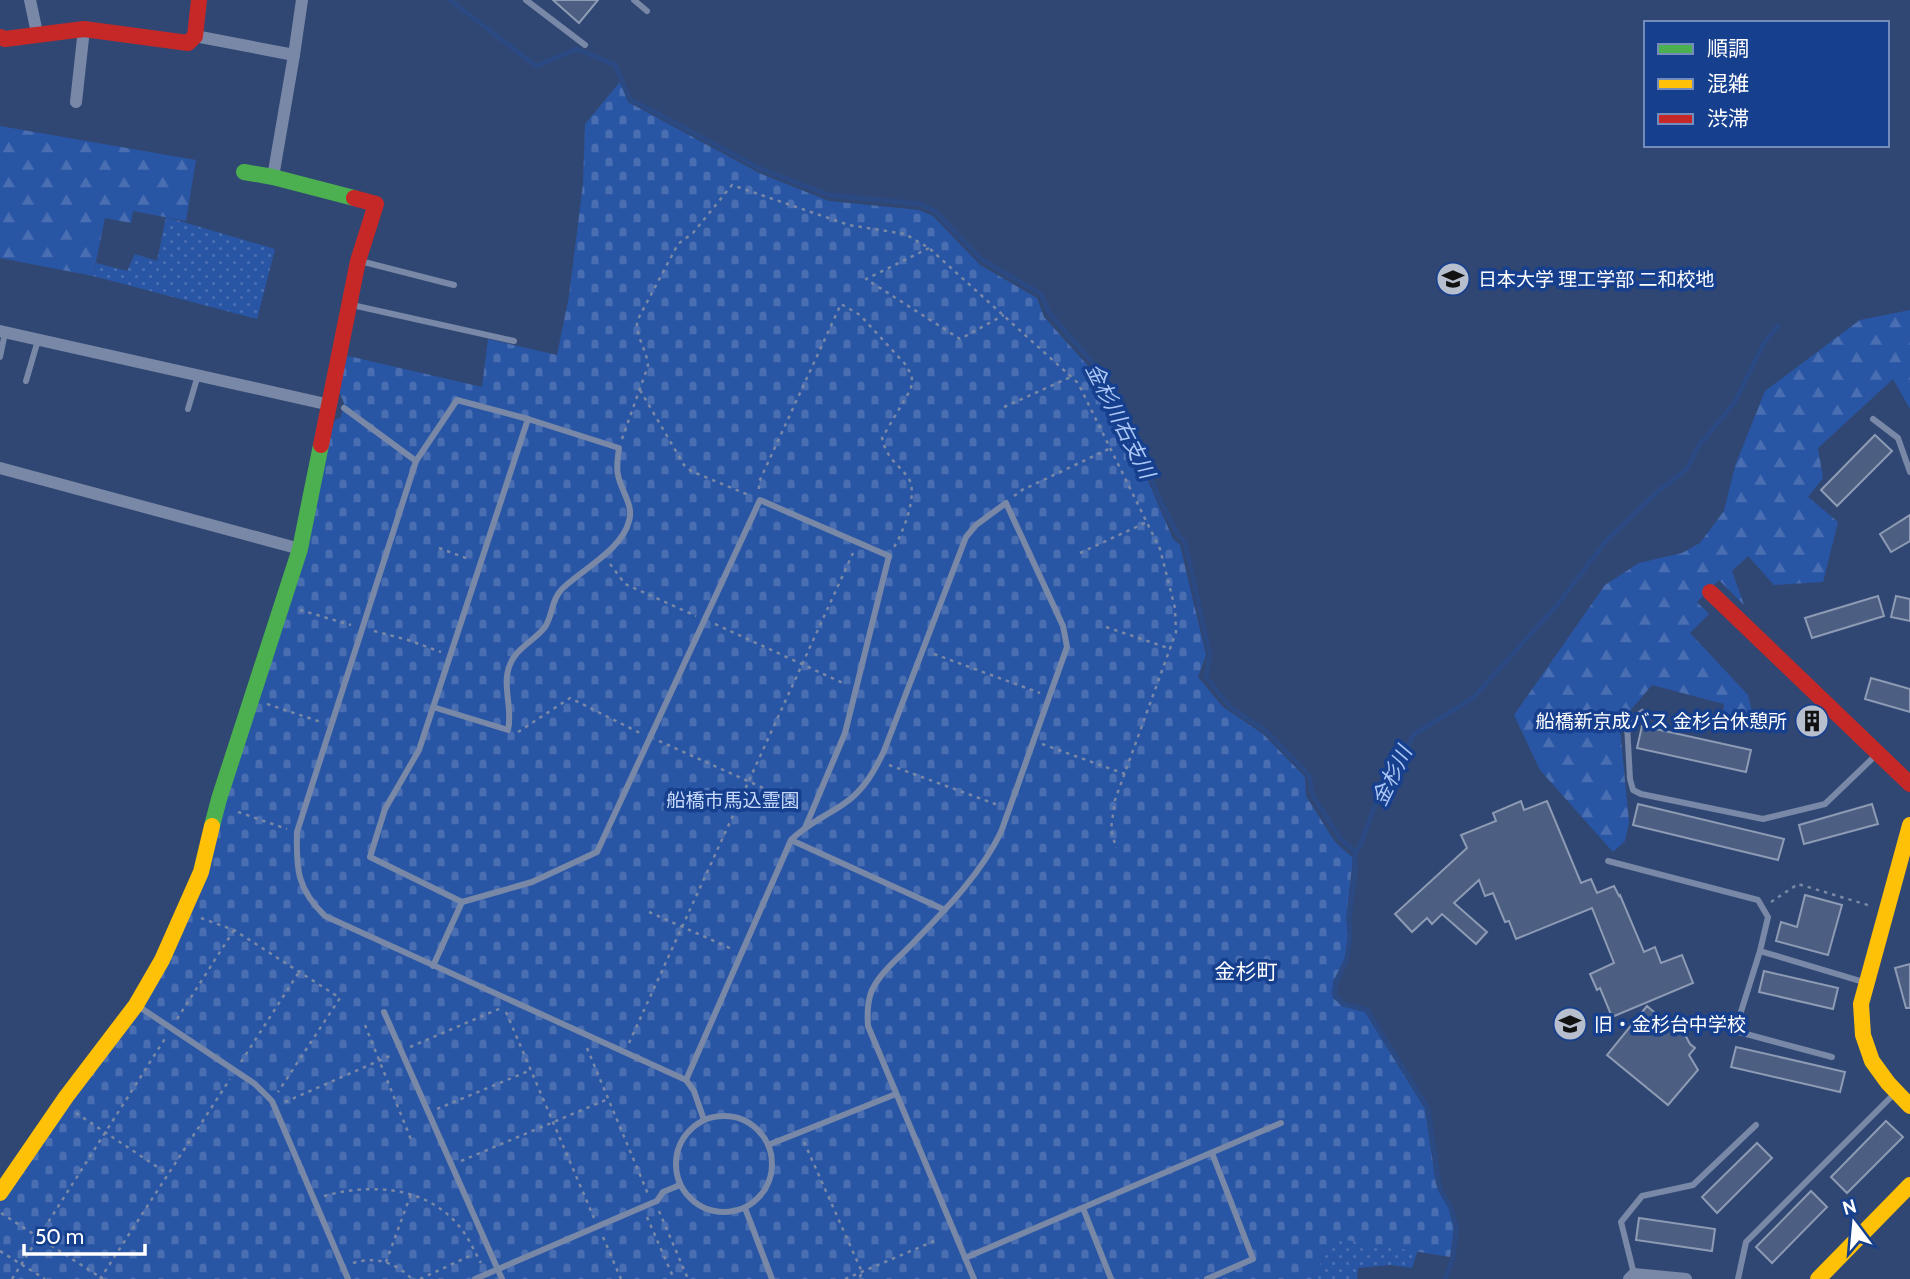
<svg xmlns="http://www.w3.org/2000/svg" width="1910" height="1279" font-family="Cabin,'Noto Sans JP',sans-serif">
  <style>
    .grass { fill: url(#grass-dots) }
    .forest { fill: url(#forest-firs) }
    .cemetery { fill: url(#cemetery-stones) }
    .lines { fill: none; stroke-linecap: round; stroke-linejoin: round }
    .stream { stroke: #2b4982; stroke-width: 5 }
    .building { fill: #4c5e81; stroke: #8d9bb4; stroke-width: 2 }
    .path { stroke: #7888a6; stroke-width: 2.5; stroke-dasharray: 3.5 5; stroke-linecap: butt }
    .lane { stroke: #7888a6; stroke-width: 6 }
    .street { stroke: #7888a6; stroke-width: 12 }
    .fast { stroke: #4caf50; stroke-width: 16 }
    .slow { stroke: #ffc107; stroke-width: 16 }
    .jam { stroke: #c62828; stroke-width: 16 }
    .labels { text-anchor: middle; stroke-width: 7; stroke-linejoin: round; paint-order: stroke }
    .poi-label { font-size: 19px; fill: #fff; stroke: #163f8e; text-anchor: start }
    .park-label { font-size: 19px; fill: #c7dafb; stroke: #163f8e }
    .water-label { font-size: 21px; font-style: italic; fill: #acc8f7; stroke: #163f8e }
    .neighbourhood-label { font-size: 21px; fill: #fff; stroke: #163f8e }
  </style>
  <defs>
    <pattern id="grass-dots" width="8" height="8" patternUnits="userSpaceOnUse" patternTransform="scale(1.75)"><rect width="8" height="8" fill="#2955a5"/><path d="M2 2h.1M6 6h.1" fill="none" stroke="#496eb2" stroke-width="1.8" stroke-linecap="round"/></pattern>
    <pattern id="forest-firs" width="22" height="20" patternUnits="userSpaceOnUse" patternTransform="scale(1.75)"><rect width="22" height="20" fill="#2955a5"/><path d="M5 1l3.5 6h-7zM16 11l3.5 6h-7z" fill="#496eb2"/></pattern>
    <pattern id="cemetery-stones" width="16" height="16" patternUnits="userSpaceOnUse" patternTransform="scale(1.75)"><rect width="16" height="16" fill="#2955a5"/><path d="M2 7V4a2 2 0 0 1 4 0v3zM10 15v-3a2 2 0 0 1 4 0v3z" fill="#496eb2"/></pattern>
  </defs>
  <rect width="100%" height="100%" fill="#314773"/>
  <!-- grass -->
  <g class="grass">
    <polygon points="166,217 275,249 257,319 93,276 96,263 127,271 135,254 157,261"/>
    <polygon points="1334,1237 1418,1250 1412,1268 1390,1265 1358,1268 1357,1279 1312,1279"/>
  </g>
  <!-- forest -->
  <g class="forest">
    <polygon points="0,126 196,160 186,221 133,211 131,223 105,218 93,276 0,258"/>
    <polygon points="1910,310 1910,409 1893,379 1818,448 1823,478 1808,497 1838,522 1823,582 1774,585 1748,556 1732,571 1744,605 1719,580 1697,602 1709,614 1690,633 1748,695 1753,716 1753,727 1722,719 1724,704 1652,685 1629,712 1620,728 1629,822 1625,841 1613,852 1540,770 1514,715 1605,585 1639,563 1682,553 1700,543 1724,511 1735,466 1765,391 1860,320"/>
  </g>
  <!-- cemetery -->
  <polygon class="cemetery" points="620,82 628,102 759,173 829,201 919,210 933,216 980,265 1037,298 1044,317 1089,367 1110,402 1130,439 1173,539 1180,545 1206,655 1198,677 1223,707 1263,734 1305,777 1306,796 1335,842 1353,858 1346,920 1349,932 1345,958 1333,982 1333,998 1343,1006 1365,1012 1425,1109 1436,1184 1449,1209 1454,1229 1450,1257 1334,1238 1312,1279 0,1279 0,1198 167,962 334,421 341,417 344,403 338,389 344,355 482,387 488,339 557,355 569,296 583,184 585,124"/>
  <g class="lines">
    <!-- stream -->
    <g class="stream">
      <polyline points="450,0 536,66 577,49 615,65 630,99 761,169 829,195 920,204 935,211 981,259 1041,294 1049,313 1093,363 1135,437 1159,498 1178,535 1185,542 1210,655 1206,677 1230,707 1265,730 1309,775 1313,796 1339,837 1355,852"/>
      <polyline points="1445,1279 1453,1258 1457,1229 1451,1208 1440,1189 1428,1108 1367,1010 1343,1004 1334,994 1336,983 1347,959 1350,937 1349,919 1355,874 1355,852 1360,846 1379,795 1398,767 1413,735 1473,698 1558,604 1606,541 1657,492 1687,469 1698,447 1735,402 1764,343 1778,326"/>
    </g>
  </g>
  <!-- building -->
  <g class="building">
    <polygon points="553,0 598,0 579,23"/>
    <polygon points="1875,435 1892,451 1837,506 1821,490"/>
    <polygon points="1910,515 1910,541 1891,552 1880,534"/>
    <polygon points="1878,596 1884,616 1812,638 1805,618"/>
    <polygon points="1896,596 1910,599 1910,621 1891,617"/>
    <polygon points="1871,678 1910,689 1910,712 1865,699"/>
    <polygon points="1808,708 1824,725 1815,734 1799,716"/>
    <polygon points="1642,726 1751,750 1746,772 1637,748"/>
    <polygon points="1521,801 1524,810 1547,801 1581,883 1591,879 1597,893 1614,886 1619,896 1620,895 1644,952 1655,947 1661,963 1682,955 1693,983 1612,1017 1600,988 1597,990 1590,974 1614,963 1592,908 1516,939 1509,921 1505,922 1493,893 1485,896 1479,880 1454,903 1487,932 1476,944 1442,914 1432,924 1427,918 1412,932 1395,914 1467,848 1461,835 1496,821 1493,813"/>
    <polygon points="1638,804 1784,839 1778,860 1633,825"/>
    <polygon points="1872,804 1878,824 1804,844 1799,825"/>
    <polygon points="1805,895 1842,905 1828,955 1776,941 1781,922 1797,927"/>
    <polygon points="1910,964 1910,1008 1906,1008 1895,968"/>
    <polygon points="1764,971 1838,988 1833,1009 1759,992"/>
    <polygon points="1647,1006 1669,1025 1671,1023 1683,1031 1690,1044 1695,1048 1689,1055 1698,1070 1668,1105 1607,1055"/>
    <polygon points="1736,1047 1845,1072 1840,1092 1731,1067"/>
    <polygon points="1886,1121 1903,1137 1847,1193 1831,1177"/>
    <polygon points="1757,1143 1772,1158 1717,1213 1702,1197"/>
    <polygon points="1811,1191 1827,1207 1772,1263 1756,1247"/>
    <polygon points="1639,1218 1715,1229 1712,1251 1636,1240"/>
  </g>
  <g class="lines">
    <!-- path -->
    <g class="path">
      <polyline points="929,248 866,279 960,339 1004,315"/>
      <polyline points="640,390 684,465 691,471 751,496"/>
      <polyline points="1004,407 1073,376"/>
      <path d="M622,439L648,366C647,350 636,338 637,321L678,244L693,233L732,185L849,225L905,234L929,248L1078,383L1160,549L1175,608L1176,632L1115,800L1111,829L1116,848"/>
      <path d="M759,489V482L841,304L860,315L905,364L912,376L911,389L882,438C887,460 898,463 909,479C918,495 903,533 894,547"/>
      <polyline points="1014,496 1022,490 1111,448"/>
      <polyline points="439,548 471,560"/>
      <polyline points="1080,553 1147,522"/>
      <polyline points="610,564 625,584 696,616"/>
      <polyline points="300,610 351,625"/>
      <polyline points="715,624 845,684"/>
      <polyline points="1106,627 1171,649"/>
      <polyline points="374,631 408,640 441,652"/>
      <polyline points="934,654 1040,693"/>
      <polyline points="267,704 321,722"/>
      <polyline points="518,732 570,698 640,733"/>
      <polyline points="659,741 803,806"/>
      <polyline points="1042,744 1125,774"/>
      <polyline points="889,765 998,805"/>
      <polyline points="238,812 287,829"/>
      <polyline points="1771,902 1798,884 1871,906"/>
      <polyline points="649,912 732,949"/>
      <polyline points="201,918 234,930 340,998 278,1092"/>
      <polyline points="506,1012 594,1218"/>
      <polyline points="177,1019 234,930"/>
      <polyline points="365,1025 412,1142"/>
      <polyline points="629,1043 853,553"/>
      <polyline points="410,1047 501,1008"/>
      <polyline points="587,1048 648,1194"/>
      <polyline points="241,1062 299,972"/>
      <polyline points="285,1102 392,1055"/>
      <polyline points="437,1109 531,1070"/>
      <polyline points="76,1113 168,1174"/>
      <polyline points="804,1142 862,1272 859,1279"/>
      <polyline points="461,1161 608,1099"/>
      <path d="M324,1196C370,1183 426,1186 459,1226C468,1236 474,1251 481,1263"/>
      <polyline points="659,1211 688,1279"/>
      <polyline points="1,1213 103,1279"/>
      <polyline points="647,1217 674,1279"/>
      <polyline points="603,1237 621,1279"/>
      <polyline points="0,1251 45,1279"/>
      <polyline points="386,1262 411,1194"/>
      <path d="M353,1263C375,1256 395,1262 412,1279"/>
      <polyline points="12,1279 166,1037"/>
      <polyline points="100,1279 230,1079"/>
      <polyline points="420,1279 474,1254"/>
      <polyline points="845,1279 939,1239"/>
    </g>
    <!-- lane -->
    <g class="lane">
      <polyline points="526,0 585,45"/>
      <polyline points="634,0 647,11"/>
      <polyline points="360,261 454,285"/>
      <polyline points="352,305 514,341"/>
      <polyline points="0,357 5,333"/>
      <polyline points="26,381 38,340"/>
      <polyline points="344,408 416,461"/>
      <polyline points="188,409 198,375"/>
      <polyline points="528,419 419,750 385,809 370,857 462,902 532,882 597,852 760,500 889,556 845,733 805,828"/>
      <polyline points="1873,419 1898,438 1910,472"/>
      <path d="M433,707L508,730C514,706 498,680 514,657C522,645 536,639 545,627C553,615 551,600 562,589C581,570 622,550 629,521C634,505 621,491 618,475C616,466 618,457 619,448L528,419L457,400L416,461L297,832C296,869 297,889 325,916L686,1080L694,1091L704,1120"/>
      <polyline points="1642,712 1627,724 1630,779 1633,790 1641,794 1763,819 1825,804 1875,756"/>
      <polyline points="791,840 945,910"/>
      <polyline points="1608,861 1758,900 1768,917 1760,951 1735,1031 1832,1057"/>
      <polyline points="1760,951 1864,982"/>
      <polyline points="433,966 462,902"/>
      <polyline points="138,1006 255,1084 272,1101 348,1279"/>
      <polyline points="384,1012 502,1279"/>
      <path d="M686,1080L791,840C807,824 828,815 845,803C864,790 875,770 884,751L966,537L976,525L1006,503L1063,626L1067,647L1001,832C980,875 947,908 915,941C901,956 881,971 872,990C867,1002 867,1013 868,1026L974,1279"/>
      <circle cx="724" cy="1164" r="48"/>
      <polyline points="768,1145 896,1094"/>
      <polyline points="745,1208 772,1279"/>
      <polyline points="1083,1208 1111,1279"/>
      <polyline points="965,1258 1281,1123"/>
      <polyline points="1634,1274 1621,1222 1642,1196 1693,1185 1756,1125"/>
      <polyline points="475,1279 652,1203 657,1201 663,1192 680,1185"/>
      <polyline points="1207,1279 1253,1259 1212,1153"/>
      <polyline points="1738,1279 1746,1242 1894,1094"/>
    </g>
    <!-- street -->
    <g class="street">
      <polyline points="30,0 37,33"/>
      <polyline points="195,36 294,55 273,177"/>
      <polyline points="294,55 302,0"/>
      <polyline points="76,102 84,29"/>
      <polyline points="0,331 330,405"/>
      <polyline points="0,468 300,549"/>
      <polyline points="1629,1279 1634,1274 1686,1279"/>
    </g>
    <!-- fast -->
    <g class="fast">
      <polyline points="244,172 273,177 354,198"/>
      <polyline points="212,826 219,799 300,549 321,445"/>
    </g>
    <!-- slow -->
    <g class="slow">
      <polyline points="1910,825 1861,1004 1863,1035 1872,1061 1888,1083 1910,1106"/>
      <polyline points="0,1193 66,1097 136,1005 162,960 201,872 212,826"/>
      <polyline points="1818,1279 1910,1185"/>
    </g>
    <!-- jam -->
    <g class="jam">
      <polyline points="0,37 5,39 84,29 188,43 195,36 199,0"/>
      <polyline points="321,445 358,261 376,204 354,198"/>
      <polyline points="1710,592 1910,784"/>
    </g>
  </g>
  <!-- icons -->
  <defs>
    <symbol id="university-disc" viewBox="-11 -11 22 22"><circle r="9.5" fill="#b7bfce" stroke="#163f8e"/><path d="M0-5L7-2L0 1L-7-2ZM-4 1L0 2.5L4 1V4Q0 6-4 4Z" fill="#111"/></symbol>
    <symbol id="building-disc" viewBox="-11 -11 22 22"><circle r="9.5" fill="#b7bfce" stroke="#163f8e"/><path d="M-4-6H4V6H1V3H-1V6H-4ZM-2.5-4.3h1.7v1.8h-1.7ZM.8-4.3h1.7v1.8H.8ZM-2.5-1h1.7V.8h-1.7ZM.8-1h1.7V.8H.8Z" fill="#111"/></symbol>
    <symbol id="school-disc" viewBox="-11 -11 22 22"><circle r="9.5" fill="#b7bfce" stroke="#163f8e"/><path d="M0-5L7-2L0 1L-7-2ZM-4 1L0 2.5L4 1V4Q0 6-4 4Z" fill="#111"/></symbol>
  </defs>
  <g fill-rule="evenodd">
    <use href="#university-disc" x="1434" y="260" width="38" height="38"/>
    <use href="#building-disc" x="1793" y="702" width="38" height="38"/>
    <use href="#school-disc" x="1551" y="1005" width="38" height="38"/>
  </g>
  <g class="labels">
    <!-- poi labels -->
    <g class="poi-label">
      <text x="1478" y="286">日本大学 理工学部 二和校地</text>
      <text x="1787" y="728" text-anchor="end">船橋新京成バス 金杉台休憩所</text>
      <text x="1594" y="1031">旧・金杉台中学校</text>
    </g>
    <!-- park labels -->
    <g class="park-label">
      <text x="733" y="807">船橋市馬込霊園</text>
    </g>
    <!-- water labels -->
    <g class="water-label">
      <text transform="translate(1120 421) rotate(63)" y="7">金杉川右支川</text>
      <text transform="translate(1392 776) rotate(-64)" y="7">金杉川</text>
    </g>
    <!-- neighbourhood labels -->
    <g class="neighbourhood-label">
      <text x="1246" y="979">金杉町</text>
    </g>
  </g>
  <!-- legend -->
  <rect x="1644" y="21" width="245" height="126" fill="#163f8e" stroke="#738cbb" stroke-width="2"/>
  <rect x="1658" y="44" width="35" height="10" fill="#4caf50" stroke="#738cbb" stroke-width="2"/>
  <text x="1707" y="56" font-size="21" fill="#ffffff">順調</text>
  <rect x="1658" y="79" width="35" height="10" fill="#ffc107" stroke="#738cbb" stroke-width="2"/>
  <text x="1707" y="91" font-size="21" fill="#ffffff">混雑</text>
  <rect x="1658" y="114" width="35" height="10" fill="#c62828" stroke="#738cbb" stroke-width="2"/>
  <text x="1707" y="126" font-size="21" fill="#ffffff">渋滞</text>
  <!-- north arrow -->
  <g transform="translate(1854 1223) rotate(344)" stroke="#163f8e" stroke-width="5" paint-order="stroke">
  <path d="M0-5L12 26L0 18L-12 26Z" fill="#ffffff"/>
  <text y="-10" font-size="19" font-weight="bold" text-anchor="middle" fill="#ffffff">N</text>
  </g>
  <!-- scale -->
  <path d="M24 1244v10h121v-10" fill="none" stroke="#ffffff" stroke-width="3.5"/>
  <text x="35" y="1244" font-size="21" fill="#ffffff" stroke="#163f8e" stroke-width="5" paint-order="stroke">50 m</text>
</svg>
